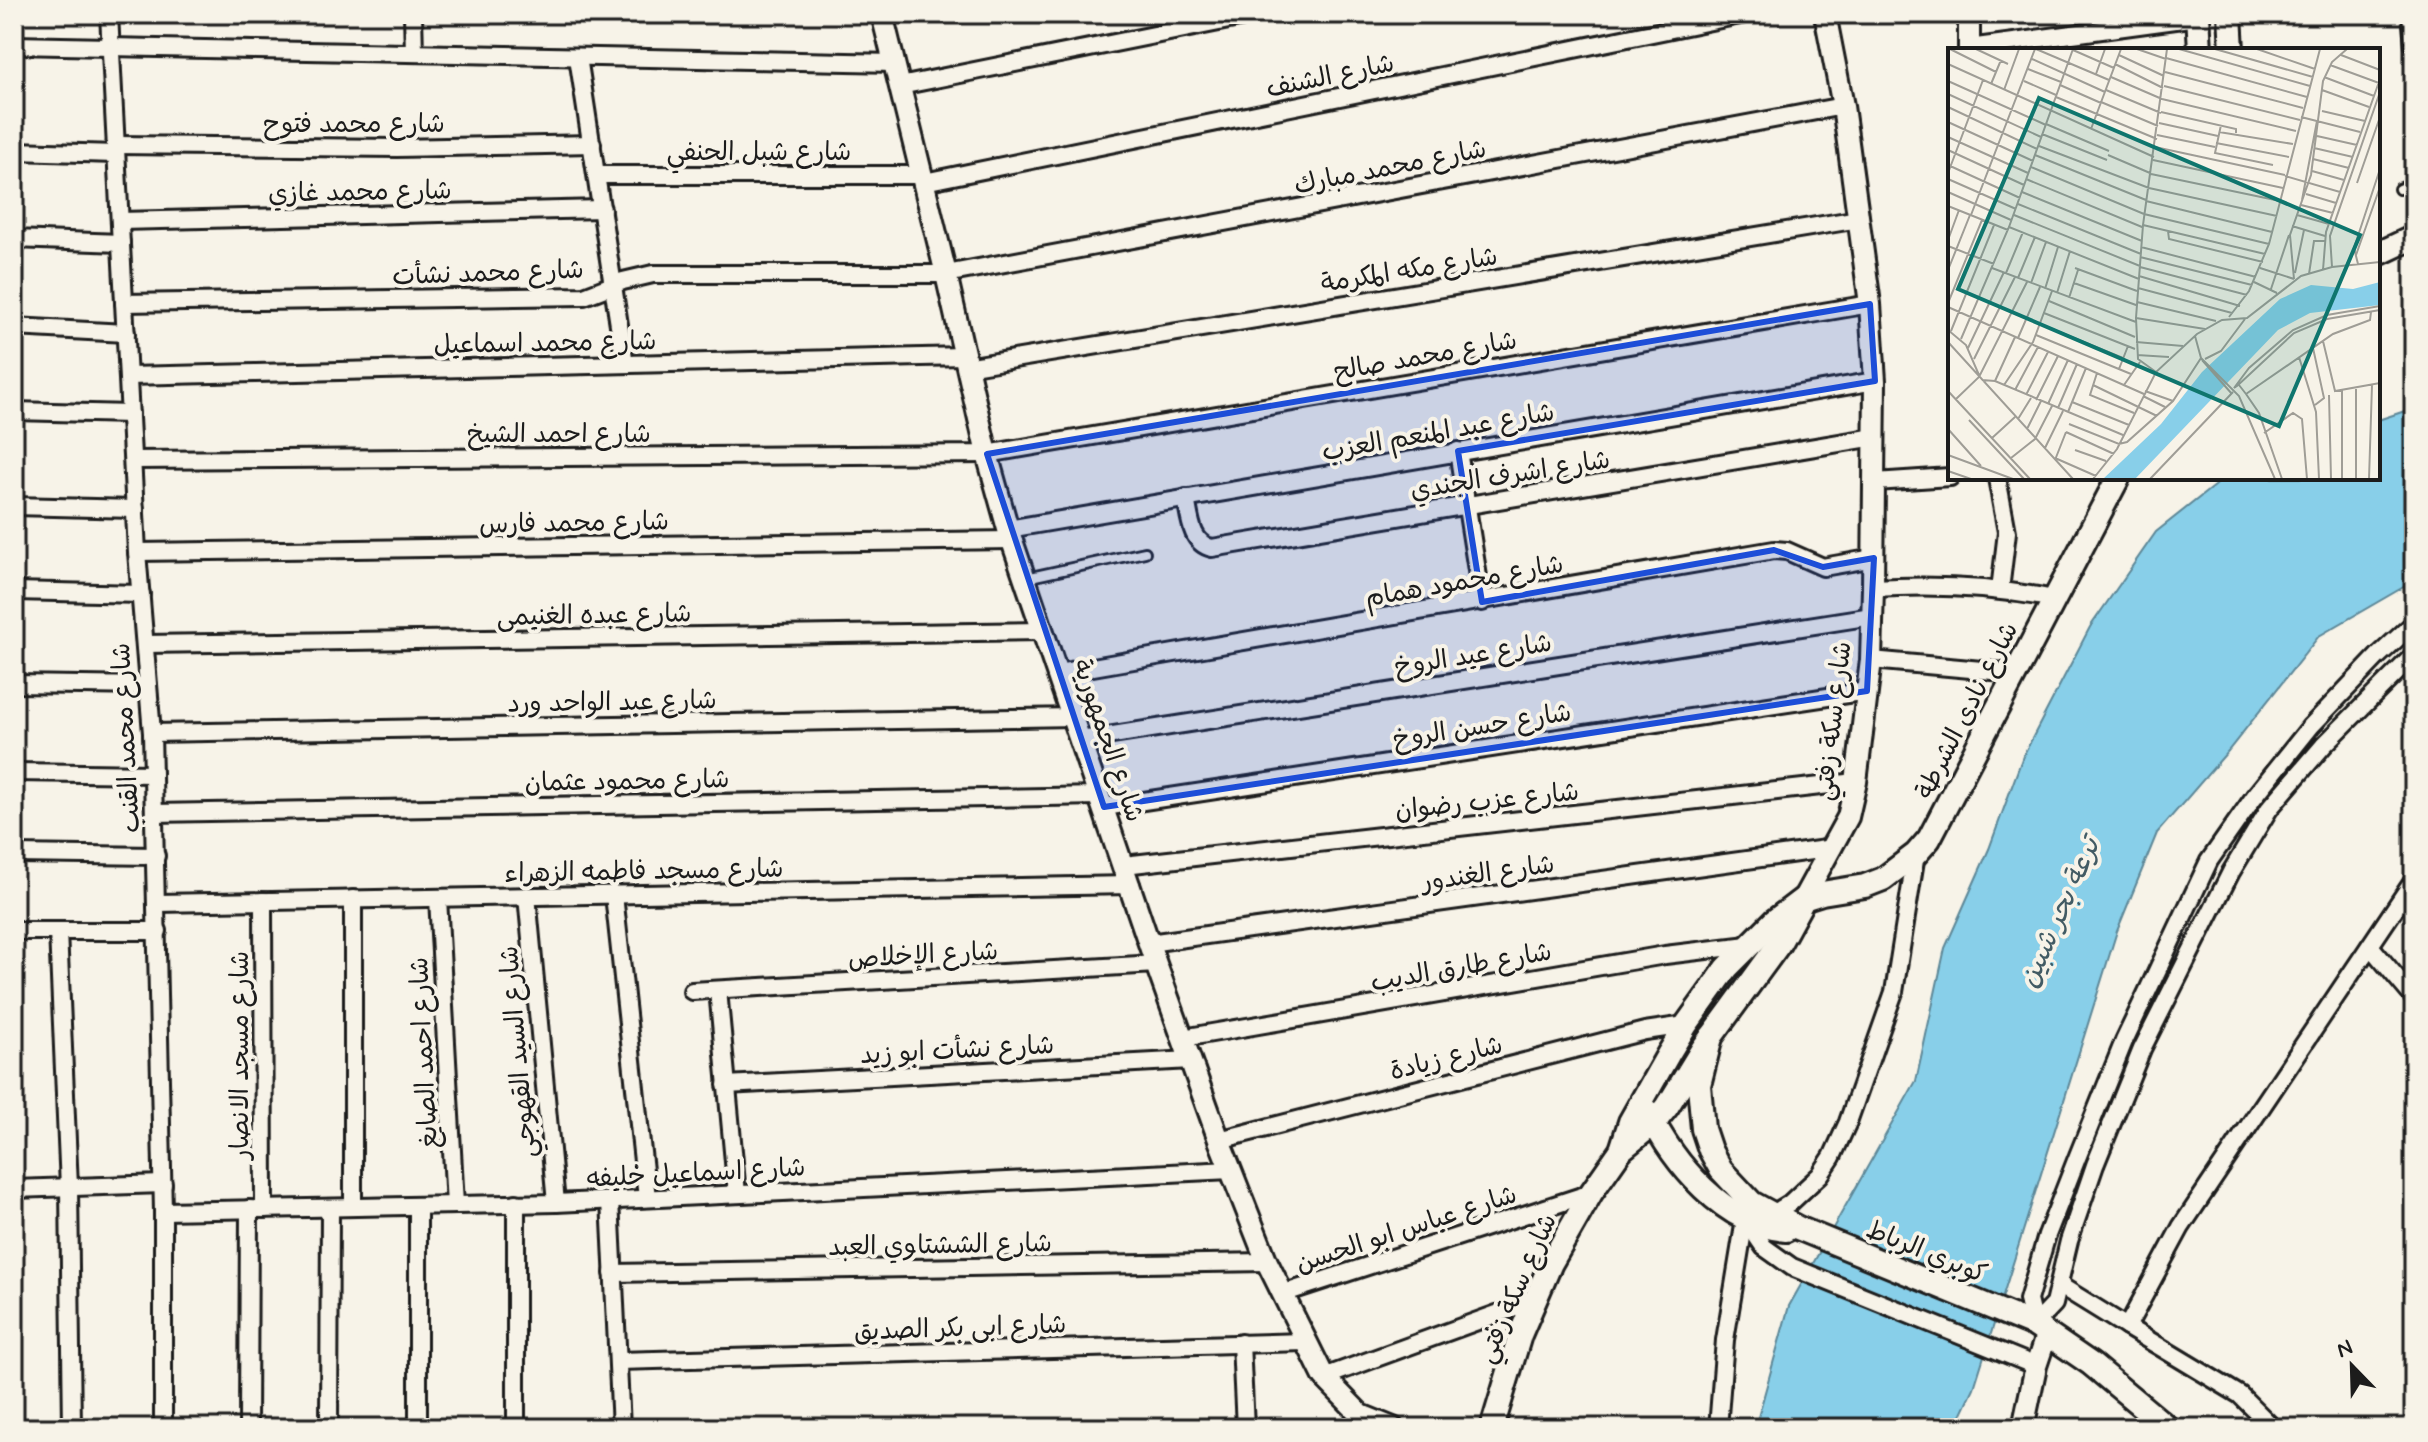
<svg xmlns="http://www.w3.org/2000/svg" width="2428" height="1442" font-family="Mynerve,'Playpen Sans Arabic',sans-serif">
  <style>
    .water { fill: #88cfe9; stroke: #5d8797; stroke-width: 2 }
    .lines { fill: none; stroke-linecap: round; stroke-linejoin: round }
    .service-casing { stroke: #1c1c1c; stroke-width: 14 }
    .minor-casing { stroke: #1c1c1c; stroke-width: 22 }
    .tertiary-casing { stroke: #1c1c1c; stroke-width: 26 }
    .secondary-casing { stroke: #1c1c1c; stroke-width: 28 }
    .service { stroke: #f7f3e8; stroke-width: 8 }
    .minor { stroke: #f7f3e8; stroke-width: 16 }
    .tertiary { stroke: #f7f3e8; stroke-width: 20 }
    .secondary { stroke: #f7f3e8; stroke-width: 22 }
    .marked { fill: #1d4ed8; fill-opacity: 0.2; stroke: #1d4ed8; stroke-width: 6; stroke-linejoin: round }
    .labels { text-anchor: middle; stroke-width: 8; stroke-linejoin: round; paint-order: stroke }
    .street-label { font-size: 26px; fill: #1c1c1c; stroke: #f7f3e8 }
    .water-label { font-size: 28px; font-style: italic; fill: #425b64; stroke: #f7f3e8 }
    .inset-road { fill: none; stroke: #9f9d96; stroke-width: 2 }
    .view { fill: #0f766e; fill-opacity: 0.15; stroke: #0f766e; stroke-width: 4 }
    .inset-edge { fill: none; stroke: #1c1c1c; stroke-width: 4 }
  </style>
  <rect width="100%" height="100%" fill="#f7f3e8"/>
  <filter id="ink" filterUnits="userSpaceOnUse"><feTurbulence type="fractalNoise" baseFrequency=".0125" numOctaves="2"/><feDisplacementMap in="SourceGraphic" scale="16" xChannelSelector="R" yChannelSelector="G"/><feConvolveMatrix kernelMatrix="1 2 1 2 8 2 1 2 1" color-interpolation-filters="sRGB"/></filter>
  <g filter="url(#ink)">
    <!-- water -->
    <polygon class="water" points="2414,408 2414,581 2319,636 2228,751 2157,833 2117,931 1974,1388 1955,1428 1755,1428 1789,1306 1916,1081 1945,948 1989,849 2023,756 2090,627 2156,532 2224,478 2378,478 2378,420"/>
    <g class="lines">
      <defs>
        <g id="service">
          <polyline points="2399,189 2414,183"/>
          <polyline points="1026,578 1145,552"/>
        </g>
        <g id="minor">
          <polyline points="109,14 137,552 152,733 163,1211 163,1428"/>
          <polyline points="413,14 414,53"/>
          <polyline points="2411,14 2414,45"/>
          <polyline points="14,45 894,63"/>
          <polyline points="1969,48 2198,17"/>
          <polyline points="578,57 625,364"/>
          <polyline points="900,86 1259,14"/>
          <polyline points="115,145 397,148 592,144"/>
          <polyline points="14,151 116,154"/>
          <polyline points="597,175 922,175"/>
          <polyline points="924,182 1745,14"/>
          <polyline points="120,221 602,209"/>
          <polyline points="14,239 121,243"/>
          <polyline points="124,303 584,296 623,281 653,274 946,274 1843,106"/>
          <polyline points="14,327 126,333"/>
          <polyline points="966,367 1859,219"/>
          <polyline points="128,376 964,356"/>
          <polyline points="14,411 130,414"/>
          <polyline points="1458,451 1482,602"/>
          <polyline points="133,460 987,454 1870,304"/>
          <polyline points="1997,478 2007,532 2000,590"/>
          <polyline points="1875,482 1950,477"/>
          <path d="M1186,498C1190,516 1190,543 1212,548L1875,437"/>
          <polyline points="14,506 135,509"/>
          <polyline points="1008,529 1875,381"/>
          <polyline points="137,552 1012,540"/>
          <path d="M1873,588C1935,584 1994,587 2054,599"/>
          <polyline points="14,591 141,594"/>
          <polyline points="2414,623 2378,656 2311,726 2254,797 2209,861 2124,1041 2077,1158 2047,1235 2028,1300 2034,1325 2054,1304 2069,1241 2095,1165 2142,1049 2231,872 2269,809 2324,745 2414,655"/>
          <polyline points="145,644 1044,631"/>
          <polyline points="1871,660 2015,673"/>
          <polyline points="1058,673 1774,550 1787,551 1823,567 1874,558"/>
          <polyline points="14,684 148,686"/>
          <polyline points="152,733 1073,717"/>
          <polyline points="1081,740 1872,616"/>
          <polyline points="14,772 153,774"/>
          <polyline points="1104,807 1867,691"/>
          <polyline points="154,813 1100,796"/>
          <polyline points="14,854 156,856"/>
          <polyline points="1124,865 1856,782"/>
          <polyline points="614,895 647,1198"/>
          <polyline points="527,896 556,1203"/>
          <polyline points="438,898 455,1205"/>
          <polyline points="263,901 264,1209"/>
          <polyline points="158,903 1131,885"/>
          <polyline points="14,931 158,931"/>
          <polyline points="58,931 69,1187 72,1428"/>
          <polyline points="1149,943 1833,848"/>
          <polyline points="2370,946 2414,998"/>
          <polyline points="718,990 737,1194"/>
          <polyline points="692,991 1156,964"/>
          <polyline points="1183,1038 1665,955 1748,945"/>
          <polyline points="726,1085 1191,1060"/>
          <polyline points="1219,1140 1645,1031 1686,1025"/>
          <polyline points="14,1189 163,1184"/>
          <polyline points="610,1200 621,1428"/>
          <polyline points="353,1207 353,899"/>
          <polyline points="163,1211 556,1203 1231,1170"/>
          <polyline points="1771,1215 1789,1204 1820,1175 1832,1157 1848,1122 1894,992 1916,854"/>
          <polyline points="1745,1219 1764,1247 1792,1267 2036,1366"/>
          <polyline points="613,1273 1267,1262"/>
          <polyline points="2059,1285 2127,1327 2181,1227 2414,880"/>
          <polyline points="1282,1294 1591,1193"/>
          <polyline points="2127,1327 2240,1395 2273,1428"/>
          <polyline points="1241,1343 1245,1428"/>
          <polyline points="618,1361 1305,1342"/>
          <polyline points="1324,1377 1535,1300"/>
          <polyline points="248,1428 249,1209"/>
          <polyline points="329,1428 330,1208"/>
          <polyline points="418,1428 418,1206"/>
          <polyline points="516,1428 516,1203"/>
          <polyline points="1718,1428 1725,1340 1745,1219"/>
        </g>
        <g id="tertiary">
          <polyline points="882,14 946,274 987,454 1008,529 1156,964 1219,1140 1267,1262 1324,1377 1361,1415 1393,1428"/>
          <polyline points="1969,50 1969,14"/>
          <polyline points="1803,899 1848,817 1856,782 1871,660 1873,588 1875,381 1870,304 1843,106 1825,14"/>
          <polyline points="2023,1428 2036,1366 2047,1333"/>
        </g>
        <g id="secondary">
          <polyline points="2198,14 2200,50"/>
          <polyline points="2230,14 2232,50"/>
          <polyline points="2378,254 2414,237"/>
          <polyline points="1711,1037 1699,1085 1703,1129 1710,1150 1721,1170 1752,1203 1798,1228 2034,1325 2091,1364 2168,1428"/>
          <path d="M1648,1111C1673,1163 1724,1225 1786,1230"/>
          <polyline points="1621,1150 1654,1123 1667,1107 1703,1048 1779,944 1801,904"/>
          <polyline points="1492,1428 1520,1335 1551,1263 1591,1193 1621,1150 1630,1122 1669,1053 1686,1025 1727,968 1774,921 1803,899 1822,893 1865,886 1883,879 1916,854 1929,839 2118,478"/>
        </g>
      </defs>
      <!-- service casing -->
      <use href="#service" class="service-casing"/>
      <!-- minor casing -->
      <use href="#minor" class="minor-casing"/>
      <!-- tertiary casing -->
      <use href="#tertiary" class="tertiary-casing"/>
      <!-- secondary casing -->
      <use href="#secondary" class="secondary-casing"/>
      <!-- service -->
      <use href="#service" class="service"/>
      <!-- minor -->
      <use href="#minor" class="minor"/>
      <!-- tertiary -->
      <use href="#tertiary" class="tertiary"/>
      <!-- secondary -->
      <use href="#secondary" class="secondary"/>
    </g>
  </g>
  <!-- marked area -->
  <path class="marked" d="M1870,304L1875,381L1458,451L1482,602L1774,550L1823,567L1874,558L1867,691L1104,807L987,454Z"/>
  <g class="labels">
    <!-- street labels -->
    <g class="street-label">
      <text transform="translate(1330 75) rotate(-12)" y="9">شارع الشنف</text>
      <text x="354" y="132">شارع محمد فتوح</text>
      <text x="759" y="160">شارع شبل الحنفي</text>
      <text transform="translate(1390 166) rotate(-11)" y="9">شارع محمد مبارك</text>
      <text transform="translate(360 191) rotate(-1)" y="9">شارع محمد غازي</text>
      <text transform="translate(1409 269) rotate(-9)" y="9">شارع مكه المكرمة</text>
      <text transform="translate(488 272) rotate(-2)" y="9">شارع محمد نشأت</text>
      <text transform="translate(545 342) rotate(-1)" y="9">شارع محمد اسماعيل</text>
      <text transform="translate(1425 355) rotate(-10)" y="9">شارع محمد صالح</text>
      <text transform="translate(1438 431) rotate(-10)" y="9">شارع عبد المنعم العزب</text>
      <text x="559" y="442">شارع احمد الشيخ</text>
      <text transform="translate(1510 474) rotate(-9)" y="9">شارع اشرف الجندي</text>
      <text transform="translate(574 522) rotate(-1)" y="9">شارع محمد فارس</text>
      <text transform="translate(1464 580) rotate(-10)" y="9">شارع محمود همام</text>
      <text transform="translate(594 614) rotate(-1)" y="9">شارع عبده الغنيمى</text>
      <text transform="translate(1473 654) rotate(-9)" y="9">شارع عيد الروخ</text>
      <text transform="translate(612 701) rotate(-1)" y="9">شارع عبد الواحد ورد</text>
      <text transform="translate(1966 710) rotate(-63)" y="9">شارع نادى الشرطة</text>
      <text transform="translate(1832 721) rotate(-83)" y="9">شارع سكة زفتي</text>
      <text transform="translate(1482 725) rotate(-9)" y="9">شارع حسن الروخ</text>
      <text transform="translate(125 738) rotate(-93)" y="9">شارع محمد القنب</text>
      <text transform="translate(1109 740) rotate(71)" y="9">شارع الجمهورية</text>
      <text transform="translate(627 780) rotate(-1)" y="9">شارع محمود عثمان</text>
      <text transform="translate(1487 800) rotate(-6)" y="9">شارع عزب رضوان</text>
      <text transform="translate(644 870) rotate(-1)" y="9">شارع مسجد فاطمه الزهراء</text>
      <text transform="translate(1488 872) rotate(-8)" y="9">شارع الغندور</text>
      <text transform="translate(923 954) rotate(-3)" y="9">شارع الإخلاص</text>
      <text transform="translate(1461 966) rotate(-10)" y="9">شارع طارق الديب</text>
      <text transform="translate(957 1049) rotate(-3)" y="9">شارع نشأت ابو زيد</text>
      <text transform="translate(517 1052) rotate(-95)" y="9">شارع السيد القهوجي</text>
      <text transform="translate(423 1053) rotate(-93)" y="9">شارع احمد الصايغ</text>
      <text transform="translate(239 1055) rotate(-90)" y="9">شارع مسجد الانصار</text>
      <text transform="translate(1446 1057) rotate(-14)" y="9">شارع زيادة</text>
      <text transform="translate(696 1172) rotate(-3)" y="9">شارع اسماعيل خليفه</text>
      <text transform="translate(1406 1228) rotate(-18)" y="9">شارع عباس ابو الحسن</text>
      <text transform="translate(940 1244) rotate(-1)" y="9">شارع الششتاوي العبد</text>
      <text transform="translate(1927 1251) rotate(22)" y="9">كوبري الرباط</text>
      <text transform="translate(1516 1288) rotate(-66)" y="9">شارع سكة زفتي</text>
      <text transform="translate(960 1327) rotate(-2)" y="9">شارع ابى بكر الصديق</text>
    </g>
    <!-- water labels -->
    <g class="water-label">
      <text transform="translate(2058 912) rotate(-66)" y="10">ترعة بحر شبين</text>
    </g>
  </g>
  <!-- overview -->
  <g transform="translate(1948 48)">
    <rect width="432" height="432" fill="#f7f3e8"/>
    <path d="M432,234V257L362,265L330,282L187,431H155L213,376L254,324L332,251L363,237L405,241Z" fill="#88cfe9"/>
    <path class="inset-road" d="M2,1L48,24M28,1L60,16M88,1L161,32M189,1L218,11M231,1L362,38M267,1L365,29M309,1L367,21M125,2L166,20M171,7L216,28M393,7L432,22M218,10L359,49M84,11L157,44M0,16L206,109M167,16L215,40M382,17L431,35M80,21L113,34M217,24L355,60M148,26L157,1M163,29L214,51M376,29L426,48M0,33L98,77M76,33L108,47M43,36L53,12M112,37L153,55M216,38L352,72M56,42L71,1M158,42L213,65M374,42L421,59M0,46L93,89M108,49L209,91M214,51L348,83M153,54L210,78M0,59L89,101M374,63L417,73M213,64L288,81V85M353,69L412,84M0,74L85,113M211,75L270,88M98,76L161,103M273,77L267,105L325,117M143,81L173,1M271,84L345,96M94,86L159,112M209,87L267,99M369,88L409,97M0,89L80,125M268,95L341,109M91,98L201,140L329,168M207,99L337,127M366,100L405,109M0,102L76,137M87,107L198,152M160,107L202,125M365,111L401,120M205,112L335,140M0,117L72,150M83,119L196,166L321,196M364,123L396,132M0,125L35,32M203,126L332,153M337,128L392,144M0,131L68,161M78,131L194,179M409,135L432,69M0,144L63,172M74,144L194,193M358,146L388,155M354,152L369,73M198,153L324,184M70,156L193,206M353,157L385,165M0,158L60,182M23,167L87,1M66,167L192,218M349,167L381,176M195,177L317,206M344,178L377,188M61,179L191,231M220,183L221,191L315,214M0,192L11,162M0,198L46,216M193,199L308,229M408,207L432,139M192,209L304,237M410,216L406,200L432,121M192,219L299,247M384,219L382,188L432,44M44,220L188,274M127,220L189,243M312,220L346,231M0,222L22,167M375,222L378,184L432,31M58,225L75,184M347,225L356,182M361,226L366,193H377M191,228L292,258M70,230L87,189M346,231L342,187L363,127L375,33L384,14L399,1M306,234L329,245M83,235L98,194M126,235L188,257M190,240L284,265M97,241L110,199M323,241L341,187M109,245L122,203M121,250L130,222M101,253L187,289M189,254L268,273M0,255L34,172M0,259L196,346M96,265L187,301M281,269L301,243L321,196L372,1M188,270L257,281M92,276L175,310M0,282L18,297L31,327M3,283L46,177M88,287L183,326M247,288L253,310L291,348L327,431M70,290L92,239M13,291L61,179L125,1M375,293L387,343L432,335M0,294L125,431M188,294L235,298M20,300L56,224M365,300L376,350L367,357M189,307L221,309M351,309L368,364L371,431M26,311L67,229M257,311L273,303L297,271M254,312L284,346M171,321L180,298M208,324L190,311L188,270L195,177L219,1M149,325L142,347L186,365M34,332L47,333L175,387M47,333L67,289M56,337L85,294L104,243M145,337L209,368M176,337L192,314M291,337L298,346L385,286L422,272L423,264M289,338L286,340L301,320L345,282L379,267L432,258M289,338L346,285L379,271L432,262M67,342L90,299M0,343L82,431M197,343L225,353M298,346L311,365L334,431M78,347L100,304M381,347L383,431M195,348L217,359M8,351L31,329L79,234M88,352L110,308M124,354L181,377M100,356L120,312M110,360L129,316M120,364L138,320M70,371L83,350M21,372L76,431M121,376L171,396L179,394L225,353L253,310M0,381L33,418M79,381L93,353M118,384L166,406M316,385L345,365L354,371L359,431M44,390L67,369M97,400L115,363M127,402L158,413M0,407L65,431M63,410L87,391L104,358M107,410L148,428M107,412L118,384M0,423L23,431M145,431L169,401L208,324L249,286L274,272L299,270L353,228L384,219L432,214M202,431L285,344M394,431V341M408,431V339M421,431L424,337"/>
    <path class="view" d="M91,50L412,187L331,378L10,241Z"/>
    <rect width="432" height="432" class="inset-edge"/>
  </g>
  <!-- margin -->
  <rect width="2428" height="1442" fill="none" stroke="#f7f3e8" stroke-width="48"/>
  <rect x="24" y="24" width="2380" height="1394" fill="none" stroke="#1c1c1c" stroke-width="3" filter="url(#ink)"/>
  <!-- north arrow -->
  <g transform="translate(2352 1366) rotate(337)" stroke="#f7f3e8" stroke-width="6" paint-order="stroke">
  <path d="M0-6L14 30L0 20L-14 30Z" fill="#1c1c1c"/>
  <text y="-12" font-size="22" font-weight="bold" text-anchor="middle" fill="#1c1c1c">N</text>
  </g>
</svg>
